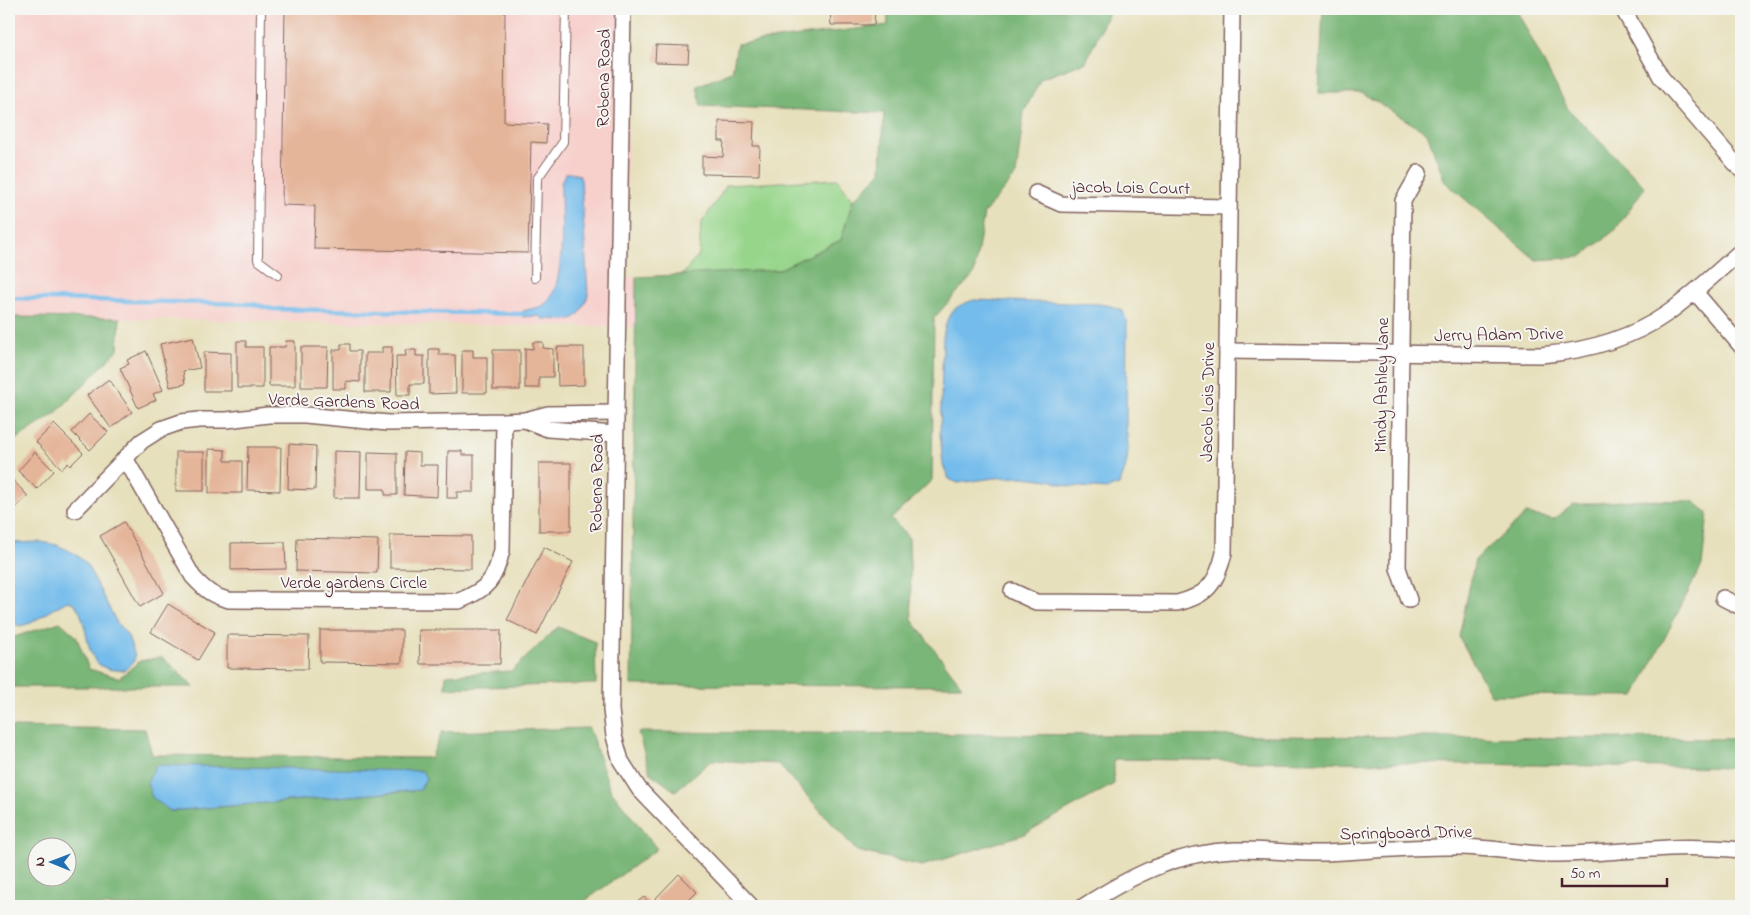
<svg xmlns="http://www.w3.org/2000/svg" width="1750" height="915" font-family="'Indie Flower',sans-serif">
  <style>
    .built { fill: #f7d0cc }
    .green { fill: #97d58b; stroke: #707a5b }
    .forest { fill: #79b677; stroke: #626a51; fill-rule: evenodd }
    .water { fill: #73bceb; stroke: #5e6e8b }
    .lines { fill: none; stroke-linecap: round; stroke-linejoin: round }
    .stream { stroke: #73bceb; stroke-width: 4.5 }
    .building { fill: #e5b59a }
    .lane-casing { stroke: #81635e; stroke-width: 10 }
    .street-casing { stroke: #81635e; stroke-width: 18 }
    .lane { stroke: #fff; stroke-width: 8 }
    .street { stroke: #fff; stroke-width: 15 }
    .labels { text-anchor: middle; stroke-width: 4; stroke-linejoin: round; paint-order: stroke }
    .street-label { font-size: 18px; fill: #4a1f2b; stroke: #f6f6f2 }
  </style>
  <rect width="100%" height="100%" fill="#f6f6f2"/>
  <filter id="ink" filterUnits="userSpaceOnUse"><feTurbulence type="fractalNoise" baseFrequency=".02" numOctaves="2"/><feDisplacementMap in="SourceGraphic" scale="10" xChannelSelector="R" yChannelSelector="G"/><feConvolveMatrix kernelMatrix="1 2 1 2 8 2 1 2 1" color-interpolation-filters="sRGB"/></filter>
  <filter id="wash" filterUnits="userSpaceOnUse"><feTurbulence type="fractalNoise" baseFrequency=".0096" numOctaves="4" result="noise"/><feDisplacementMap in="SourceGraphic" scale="20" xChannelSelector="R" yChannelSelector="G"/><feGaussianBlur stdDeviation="1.12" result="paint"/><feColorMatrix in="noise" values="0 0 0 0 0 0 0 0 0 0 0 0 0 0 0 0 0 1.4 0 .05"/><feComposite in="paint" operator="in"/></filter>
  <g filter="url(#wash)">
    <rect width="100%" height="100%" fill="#e7e0bc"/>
    <!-- built -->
    <polygon class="built" points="9,9 629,9 626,277 636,277 635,327 9,317"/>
    <!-- green -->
    <polygon class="green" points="838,179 853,200 841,240 778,270 682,275 699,255 701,224 727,185"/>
    <!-- forest -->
    <g class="forest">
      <polygon points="887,9 1110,9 1086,62 1041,79 1024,112 1016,175 984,213 974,274 934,318 932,480 891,519 909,538 912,620 962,686 631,685 636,277 778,270 841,240 853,200 881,172 884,113 701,106 697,86 732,72 737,44 888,25"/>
      <polygon points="1323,9 1516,9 1568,109 1645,187 1615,230 1581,257 1536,260 1445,182 1427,133 1362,93 1319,93"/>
      <polygon points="9,317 120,318 118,350 56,413 9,444"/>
      <polygon points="1633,500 1693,501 1708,513 1702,565 1635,696 1491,695 1459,637 1475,560 1526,514 1554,519 1573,505"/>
      <polygon points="60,622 76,636 89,669 119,678 140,661 162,657 194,687 9,687 9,637 14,637"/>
      <polygon points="558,627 595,642 596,684 445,688 446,675 512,671"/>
      <path d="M9,727L145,729L152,755L431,758L442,732L589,728L610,789L657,849L578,906H9ZM426,778L420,790L170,811ZM38,848H68V878H38Z"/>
      <polygon points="638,732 1741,739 1741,768 1114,759 1114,784 1022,835 922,866 857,851 778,764 712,760 675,791 650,773"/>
    </g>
    <!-- water -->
    <g class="water">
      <path d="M565,173H570L579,175L581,180L588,295C577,326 573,319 543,319L539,316L523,317V311C529,309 537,308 542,306C569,291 560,210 561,183Z"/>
      <path d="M974,300L1099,304L1111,306L1123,311L1127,323L1126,429C1130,450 1128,465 1119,485L1107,489L1068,486L1049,480L1023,477L994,478L958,483L949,479L943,465L940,434L943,337C947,314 951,307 974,300Z"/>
      <path d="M41,542L57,545L74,553L86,563L117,623L128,636L135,656L134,661L125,670C77,674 95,629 74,603L67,601L31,623L20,626L9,622V543Z"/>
      <polygon points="156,765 422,771 426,778 420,790 170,811 152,797 147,783"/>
    </g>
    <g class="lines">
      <!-- stream -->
      <polyline class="stream" points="9,298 253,304 272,309 523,314"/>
    </g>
    <g id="blocks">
      <!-- building -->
      <g class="building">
        <polygon points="285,9 505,9 504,122 547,124 546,143 531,142 528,253 314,249 315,206 282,205"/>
        <polygon points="830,9 875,9 874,25 831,25"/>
        <polygon points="656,45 689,46 688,63 655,62"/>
        <polygon points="719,121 754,122 753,146 760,146 759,175 702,174 702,156 723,157 724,141 719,141"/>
        <polygon points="193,337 200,368 183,371 185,384 170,387 160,344"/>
        <polygon points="237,341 246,341 246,347 263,347 263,388 237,388"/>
        <polygon points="286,341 295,341 295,386 269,386 269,347 285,347"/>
        <polygon points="533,342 543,342 543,348 553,349 553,377 539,377 539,388 525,388 525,348 533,349"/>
        <polygon points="341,344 350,344 350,351 360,351 360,382 346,381 346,389 333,389 333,350 341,350"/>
        <polygon points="301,347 328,347 327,387 301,387"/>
        <polygon points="382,347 392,347 391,392 365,392 365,353 382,353"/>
        <polygon points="557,347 584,347 584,385 558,386"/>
        <polygon points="429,349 439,349 439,355 455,355 456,393 429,394"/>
        <polygon points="405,350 416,350 416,356 424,356 424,384 410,384 410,395 397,395 396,356 406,356"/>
        <polygon points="462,350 473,350 473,357 487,357 487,393 462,393"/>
        <rect x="493" y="350" width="27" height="40"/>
        <polygon points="146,351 163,390 153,394 156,400 138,408 120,368 129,364 127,360"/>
        <polygon points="204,352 231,353 231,391 204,391"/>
        <polygon points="109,379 132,412 111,428 87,395"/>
        <polygon points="89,414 108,432 90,450 72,432"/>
        <polygon points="54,424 83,453 70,466 68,463 62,469 36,442"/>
        <polygon points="289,444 316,446 315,490 288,489"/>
        <polygon points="248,447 281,447 280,491 247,490"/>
        <polygon points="209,449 225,450 225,461 242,461 242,493 209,493"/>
        <polygon points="334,451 361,452 360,498 334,498"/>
        <polygon points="448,451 462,451 462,455 474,455 474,492 457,492 457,498 447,498"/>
        <polygon points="35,452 54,471 37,489 18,471"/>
        <rect x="176" y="452" width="28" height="39"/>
        <polygon points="368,452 397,453 397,495 385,495 385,489 368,489"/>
        <polygon points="405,452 420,453 420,465 438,465 437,497 404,495"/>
        <rect x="539" y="463" width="32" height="68"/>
        <polygon points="9,476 28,496 9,514"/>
        <polygon points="124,522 164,593 140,607 100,536"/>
        <polygon points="390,535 471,536 471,569 390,568"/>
        <polygon points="297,538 378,540 377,573 296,571"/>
        <polygon points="285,542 286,569 231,570 231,543"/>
        <polygon points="544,547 573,562 537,635 507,620"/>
        <polygon points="168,604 215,632 198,660 151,632"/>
        <polygon points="320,630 402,630 402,663 320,662"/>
        <polygon points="419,630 501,630 500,664 420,664"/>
        <polygon points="227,635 309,636 308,669 227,668"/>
        <polygon points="679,874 697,892 683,906 663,906 655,899"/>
        <polygon points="644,897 652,906 632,906"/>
      </g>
    </g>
  </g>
  <g filter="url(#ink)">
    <use href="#blocks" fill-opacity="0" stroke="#81635e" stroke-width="1"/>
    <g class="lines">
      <defs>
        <g id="lane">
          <polyline points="261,9 258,260 278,275"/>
          <polyline points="535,278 537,179 563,142 566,9"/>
        </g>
        <g id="street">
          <polyline points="623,9 611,710 614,736 621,761 639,789 751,906"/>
          <polyline points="1623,9 1661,77 1741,170"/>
          <polyline points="1036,193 1061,204 1229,207"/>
          <polyline points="1695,292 1741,346"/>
          <path d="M1227,351L1541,355C1585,351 1631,339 1668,313C1694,294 1717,272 1741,251"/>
          <polyline points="525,420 548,429 615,434"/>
          <path d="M125,458L193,577C205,590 212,596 229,600L459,601C488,589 495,580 502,550L504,421"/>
          <polyline points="75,510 142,441 161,429 181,422 199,420 227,420 268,415 305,415 388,423 504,421 525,420 548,414 616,413"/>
          <path d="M1012,591L1036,602L1177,603C1207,596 1217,583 1224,553L1232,9"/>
          <polyline points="1723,598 1741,607"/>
          <polyline points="1409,600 1398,568 1403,201 1419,173"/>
          <path d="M1084,906C1131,876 1177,852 1234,850C1264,849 1295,854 1325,853C1370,851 1413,846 1458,847C1487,847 1516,853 1544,854C1586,855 1628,850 1669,848C1693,847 1717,848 1741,850"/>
        </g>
      </defs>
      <!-- lane casing -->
      <use href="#lane" class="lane-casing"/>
      <!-- street casing -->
      <use href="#street" class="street-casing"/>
      <!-- lane -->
      <use href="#lane" class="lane"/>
      <!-- street -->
      <use href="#street" class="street"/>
    </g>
  </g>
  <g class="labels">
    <!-- street labels -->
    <g class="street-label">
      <text transform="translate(603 78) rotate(-89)" y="6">Robena Road</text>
      <text transform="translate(1131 187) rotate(1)" y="6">jacob Lois Court</text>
      <text transform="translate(1499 334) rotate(-1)" y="6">Jerry Adam Drive</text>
      <text transform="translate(1381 385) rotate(-89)" y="6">Mindy Ashley Lane</text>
      <text transform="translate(344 401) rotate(2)" y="6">Verde Gardens Road</text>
      <text transform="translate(1207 402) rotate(-89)" y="6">Jacob Lois Drive</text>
      <text transform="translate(596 483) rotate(-89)" y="6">Robena Road</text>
      <text x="354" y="588">Verde gardens Circle</text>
      <text transform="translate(1406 832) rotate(-1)" y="6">Springboard Drive</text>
    </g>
  </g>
  <!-- margin -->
  <rect width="1750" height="915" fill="none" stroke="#f6f6f2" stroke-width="30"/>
  <!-- north arrow -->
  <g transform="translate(52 862) rotate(271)"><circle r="24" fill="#f6f6f2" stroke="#b1a0a2"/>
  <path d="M0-4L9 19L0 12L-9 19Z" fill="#1f6fb2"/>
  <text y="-8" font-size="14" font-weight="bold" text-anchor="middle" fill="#4a1f2b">N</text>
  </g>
  <!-- scale -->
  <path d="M1562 878v8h105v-8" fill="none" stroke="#4a1f2b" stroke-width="2.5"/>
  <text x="1570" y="878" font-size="15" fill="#4a1f2b" stroke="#f6f6f2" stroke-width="4" paint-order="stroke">50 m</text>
</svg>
